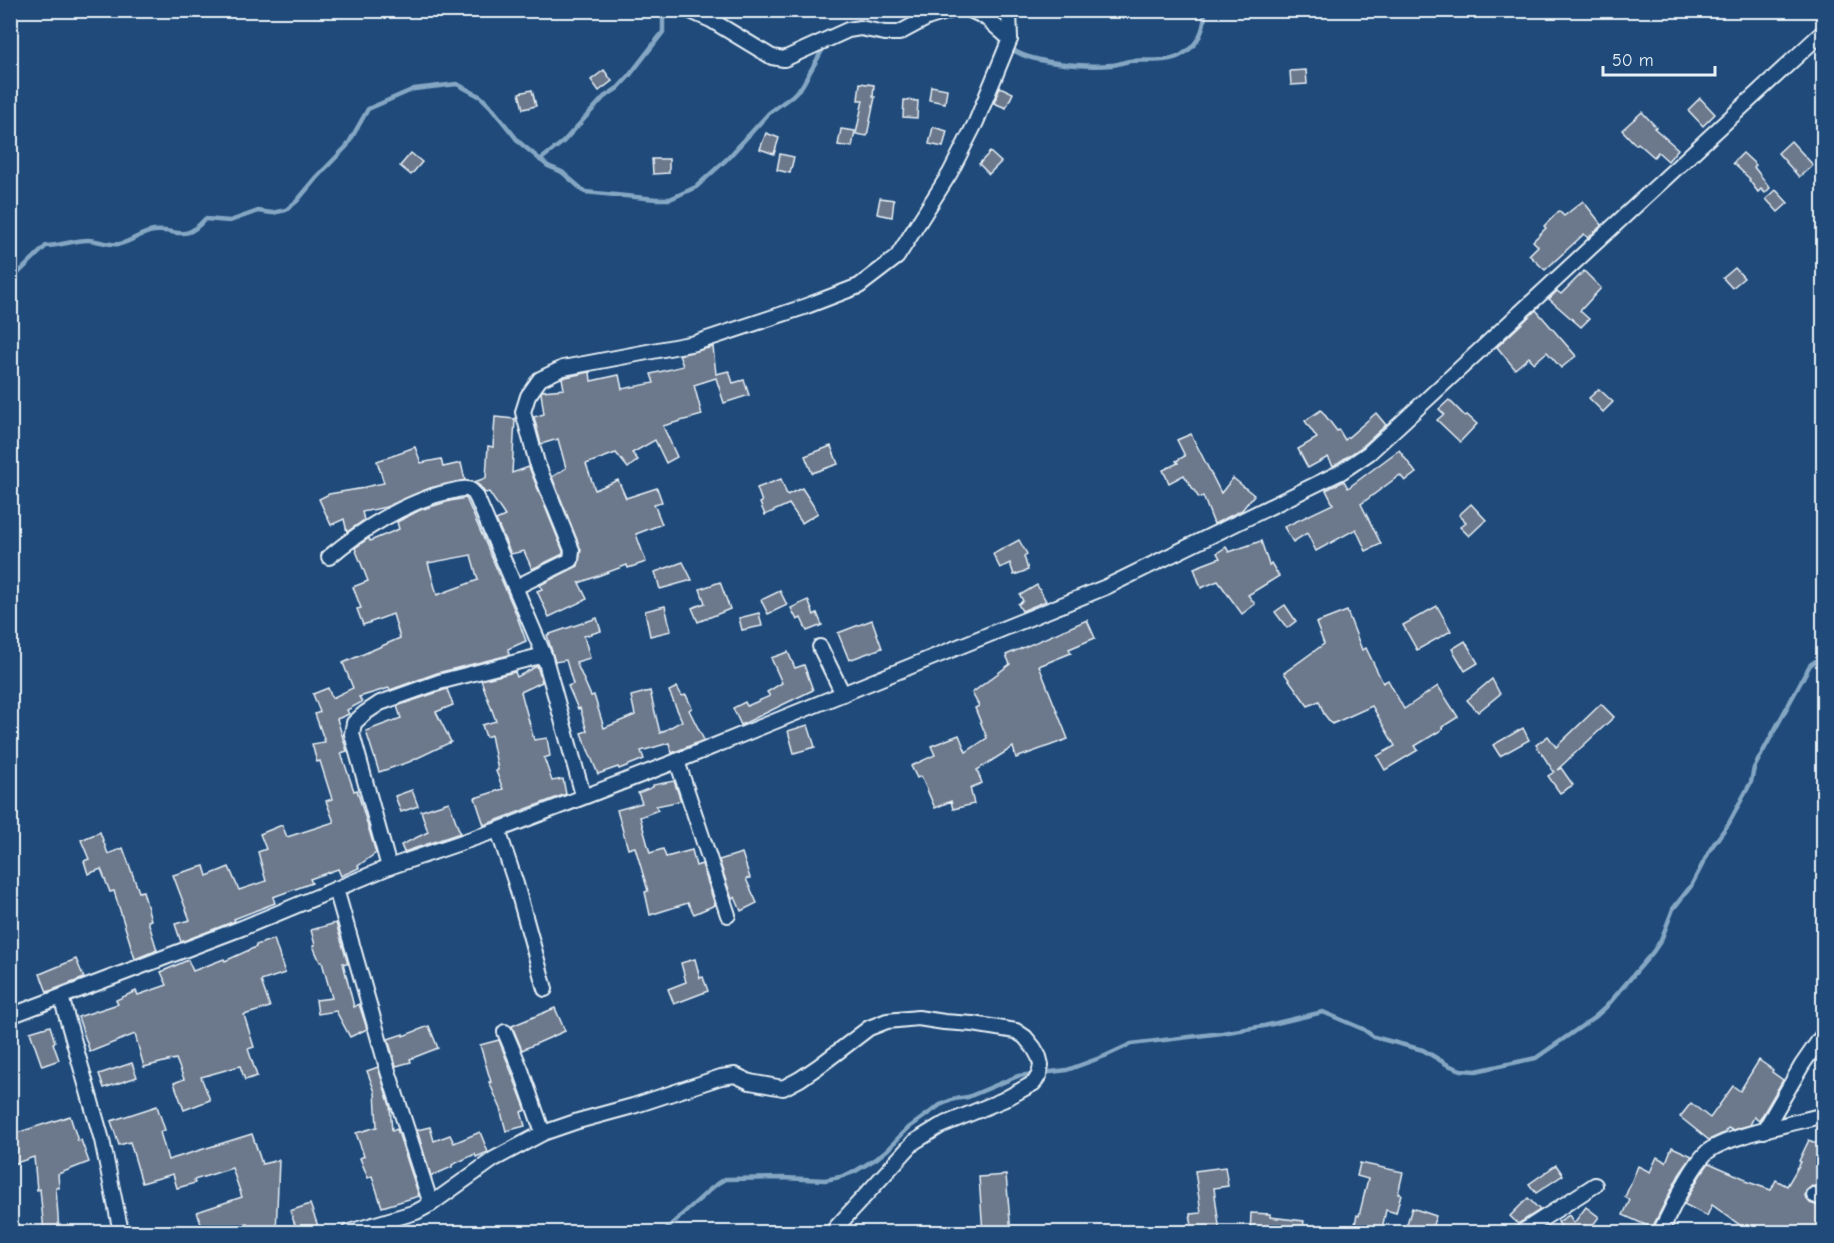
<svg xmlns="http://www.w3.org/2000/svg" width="1834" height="1243" font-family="'Comic Neue',sans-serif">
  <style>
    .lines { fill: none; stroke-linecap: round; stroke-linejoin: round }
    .stream { stroke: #85a7c3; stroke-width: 4.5 }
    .building { fill: #6c788b; stroke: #e8f1f8; stroke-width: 1.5; fill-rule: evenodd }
    .minor-casing { stroke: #e8f1f8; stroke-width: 18 }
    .minor { stroke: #1f4a7a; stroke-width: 14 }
  </style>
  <rect width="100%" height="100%" fill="#1f4a7a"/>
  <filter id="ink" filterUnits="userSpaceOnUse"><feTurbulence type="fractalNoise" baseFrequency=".0167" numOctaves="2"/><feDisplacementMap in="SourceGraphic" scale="12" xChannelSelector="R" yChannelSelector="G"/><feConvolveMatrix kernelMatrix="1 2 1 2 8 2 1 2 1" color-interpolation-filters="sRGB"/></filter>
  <g filter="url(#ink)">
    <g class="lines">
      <!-- stream -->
      <g class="stream">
        <path d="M1009,46C1024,64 1088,67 1111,65C1117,65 1123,62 1129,61C1146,59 1168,64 1183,54C1199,44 1205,28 1205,10"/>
        <polyline points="540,160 563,142 604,97 618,88 629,76 663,32 663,10"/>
        <path d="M10,281L46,246C61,246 73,240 88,240C98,240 109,246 120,244C131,242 142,232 154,231C179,229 184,243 205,219L230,221L258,211L272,213L286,210L297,201L317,177L347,146L368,109L414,89L457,84L481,97L491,107L519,142L548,166L562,172L585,192L656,199H670L696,187L728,158L769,113L792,96L802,86L823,49L829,45"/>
        <polyline points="663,1232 713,1187 725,1179 783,1178 825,1180 840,1177 854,1172 877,1158 888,1149 907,1129 940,1105 954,1099 968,1097 1018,1076 1067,1070 1105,1056 1131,1044 1222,1033 1264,1026 1323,1012 1363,1029 1374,1037 1423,1050 1448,1065 1461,1070 1476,1071 1536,1058 1595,1017 1606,1007 1653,952 1661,940 1673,909 1691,886 1711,848 1729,823 1751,782 1754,768 1810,665 1824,655"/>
      </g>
    </g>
    <!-- building -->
    <g class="building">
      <polygon points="604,70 612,81 599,91 591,80"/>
      <polygon points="1306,70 1307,84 1291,85 1290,71"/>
      <polygon points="860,83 874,85 873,97 875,97 867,136 856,134 863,100 858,100"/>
      <polygon points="931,86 947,89 945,103 929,100"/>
      <polygon points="1000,87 1013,93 1006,108 994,103"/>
      <polygon points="532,90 536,106 523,109 519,93"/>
      <polygon points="1700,98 1715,114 1703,126 1688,110"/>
      <polygon points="904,100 918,101 917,118 903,117"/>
      <polygon points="1642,112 1656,127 1654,128 1678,149 1668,161 1658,152 1654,157 1638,143 1636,145 1622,130"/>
      <polygon points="933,127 947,131 943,147 929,144"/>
      <polygon points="841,129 855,131 852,147 838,145"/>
      <polygon points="766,133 779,138 774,154 760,149"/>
      <polygon points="1791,141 1813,165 1799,177 1778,153"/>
      <polygon points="990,152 1001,162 989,174 979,164"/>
      <polygon points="411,153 422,162 411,175 400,166"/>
      <polygon points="1743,153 1756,165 1754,167 1770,188 1765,193 1761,189 1758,192 1749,180 1750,179 1733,163"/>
      <polygon points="780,154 794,157 790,173 777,170"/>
      <polygon points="652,159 669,159 669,173 653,174"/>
      <polygon points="1776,190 1788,203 1778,212 1766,199"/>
      <polygon points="880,198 894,200 892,217 877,214"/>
      <polygon points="1583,201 1602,225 1588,238 1584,234 1545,270 1529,255 1538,246 1533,241 1546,228 1544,226 1559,211 1564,216"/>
      <polygon points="1735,268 1744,278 1732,288 1723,278"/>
      <polygon points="1584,271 1601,288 1580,311 1589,319 1581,327 1549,299 1557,291 1561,294"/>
      <polygon points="1536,310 1576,356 1561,368 1547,352 1534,363 1529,357 1515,369 1497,347"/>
      <polygon points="713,347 716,374 729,371 733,383 744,380 749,395 724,403 716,378 694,385 702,415 663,426 677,457 666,463 655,440 632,453 638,460 628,468 616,453 586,464 595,490 618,480 626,498 657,488 662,502 654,504 662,524 636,534 646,562 628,568 627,565 579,583 587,599 549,617 537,591 542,589 540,585 578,566 581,550 552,477 566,468 558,439 541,444 534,417 544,414 541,393 542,391 564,389 562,378 566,377 590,372 591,381 619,375 622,389 654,383 651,374 683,366 679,355"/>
      <polygon points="1599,389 1613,402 1603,412 1589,398"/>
      <polygon points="1449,400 1465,416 1467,415 1477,424 1460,442 1437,420 1444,414 1439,409"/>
      <polygon points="1321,410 1337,431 1339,430 1345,440 1376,413 1386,425 1363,446 1333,466 1328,457 1308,468 1298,449 1317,438 1305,421"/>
      <polygon points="495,417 515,419 512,473 529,467 563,551 563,554 532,569 524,551 511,554 496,520 505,516 489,492 485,493 480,486 474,482 486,478 488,446 493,447"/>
      <polygon points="1191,434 1221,493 1233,478 1254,495 1242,510 1214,524 1203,496 1199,498 1184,475 1169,483 1163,470 1178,463 1176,461 1185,456 1177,440"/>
      <polygon points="831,446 838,464 812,473 805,456"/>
      <polygon points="415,447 421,463 441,459 443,467 461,463 465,480 430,488 386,507 362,512 364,520 347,532 344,519 331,525 319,499 329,494 364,488 364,487 384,483 377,461 404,452 404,451"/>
      <polygon points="1399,450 1416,473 1405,481 1400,475 1361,504 1381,544 1366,551 1356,529 1316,551 1307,533 1293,542 1284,527 1333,504 1326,490 1344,481 1348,488"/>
      <polygon points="781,479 787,495 802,488 818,513 802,523 789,504 765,515 760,503 762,502 757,488"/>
      <path d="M466,498L515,611L526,641L508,649L509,655L437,673L390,690L389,688L359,697L362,702L347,710L349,714L337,719L347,751L341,753L354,791L357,790L376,853L358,866L359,868L341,876L338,869L310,879L312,883L273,897L275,903L234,919L235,921L181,942L175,924L190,920L173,875L204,866L207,876L229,867L239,890L266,881L258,852L266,849L260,834L282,825L287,837L334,822L326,801L332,799L320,761L317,762L312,744L325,742L315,714L320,712L313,694L328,688L332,698L353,688L343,663L400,638L393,614L363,625L357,609L361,608L353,587L368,581L355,548L369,538L370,541L399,529L397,522L420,510L450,501ZM471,555L478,580L437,595L428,563Z"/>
      <polygon points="1471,504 1486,520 1469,536 1460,527 1466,522 1459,515"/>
      <polygon points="1019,540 1027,554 1024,556 1028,570 1014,575 1010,563 1000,568 993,554"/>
      <polygon points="1261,541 1269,565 1271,563 1279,576 1248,595 1255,604 1242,614 1218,581 1201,588 1194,568 1220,558 1217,553 1226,547 1229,552"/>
      <polygon points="683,562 692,580 660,589 655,572"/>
      <polygon points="720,582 730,609 698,622 692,608 705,603 700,589"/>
      <polygon points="1037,585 1046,601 1022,611 1018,604 1023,601 1020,595"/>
      <polygon points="780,591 787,605 768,614 761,600"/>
      <polygon points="808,600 814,615 817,613 822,625 807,631 801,618 797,620 791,608"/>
      <polygon points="1285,605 1296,621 1287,628 1275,612"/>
      <polygon points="665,606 671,631 650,636 645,611"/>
      <polygon points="1437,606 1451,631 1417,650 1403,625"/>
      <polygon points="1347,611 1362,650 1366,648 1383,683 1388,680 1404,709 1438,686 1458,717 1442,727 1443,729 1415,746 1418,750 1385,770 1377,756 1395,746 1372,706 1332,724 1324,714 1319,701 1308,706 1284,673 1324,644 1316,623"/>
      <polygon points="759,613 762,626 742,630 739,618"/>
      <polygon points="597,618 601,631 584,636 590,658 576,662 591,696 594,695 604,728 635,715 631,696 650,691 660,733 682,721 669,691 677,687 682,696 686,695 692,708 689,710 704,740 672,753 669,743 641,751 644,759 619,769 618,767 598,774 581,733 587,731 580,708 578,709 568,686 573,684 566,660 555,662 547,635"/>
      <polygon points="872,620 882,648 849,660 838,633"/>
      <polygon points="1087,620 1095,638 1069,649 1071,653 1039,666 1068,739 1016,758 1013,747 977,770 982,783 970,788 974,804 953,809 951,801 935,808 921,776 917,778 911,766 935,755 931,746 959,735 966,752 987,738 975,708 979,706 972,693 1010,664 1006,655"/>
      <polygon points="1465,641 1478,663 1465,671 1452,649"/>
      <polygon points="788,652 795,668 804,665 813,690 741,725 733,708 745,702 747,706 770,696 767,692 782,683 771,658"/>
      <polygon points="537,666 542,682 521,692 534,740 547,738 550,756 544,758 552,781 563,779 566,794 484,825 475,798 503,789 496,771 498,770 491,735 486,737 482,725 496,721 481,680 515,672 517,677"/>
      <polygon points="1492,679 1500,694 1478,712 1467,700"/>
      <polygon points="447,689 453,705 436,712 451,742 409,762 379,772 366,731 401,718 397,706"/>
      <polygon points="1601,704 1614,717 1557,770 1561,768 1573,785 1560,793 1548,776 1554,772 1536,745 1548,736 1556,747"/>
      <polygon points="808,725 815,747 794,753 788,731"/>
      <polygon points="1523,728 1529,740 1500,756 1493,745"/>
      <polygon points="674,781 681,801 656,806 658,810 640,817 650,853 663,849 666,857 692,850 696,866 702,864 715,905 694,914 688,903 650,915 645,892 648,891 635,847 628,849 617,810 642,803 638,793 653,787 653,785"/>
      <polygon points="412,790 418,806 401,812 395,796"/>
      <polygon points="449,802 460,833 404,852 401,845 428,832 421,811"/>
      <polygon points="100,832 108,854 123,848 139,892 143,891 151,920 148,921 157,950 135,959 114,891 110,892 101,869 88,874 84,861 89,859 81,840"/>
      <polygon points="742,853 750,878 746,879 757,903 741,911 735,897 732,899 719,860"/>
      <polygon points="336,923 348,964 343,963 354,1007 359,1004 367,1029 350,1037 336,1011 318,1014 316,1000 332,998 322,962 320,962 313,946 315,945 311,930"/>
      <polygon points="274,939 285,973 261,981 270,1007 244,1015 254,1047 248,1049 257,1076 245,1080 240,1066 201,1077 210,1100 184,1110 174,1083 184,1079 176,1059 144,1067 135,1034 90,1052 78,1017 118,1004 116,1000 136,991 138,995 167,985 161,972 188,960 193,971 224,959 225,961 256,947 256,945"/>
      <polygon points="76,959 84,978 47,992 40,974"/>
      <polygon points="695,959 700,978 703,977 708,991 674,1004 668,989 686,982 681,963"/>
      <polygon points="555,1008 565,1031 522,1050 512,1026"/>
      <polygon points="50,1026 55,1042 53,1043 59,1060 42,1066 30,1032"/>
      <polygon points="429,1026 438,1048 410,1059 411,1062 396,1066 388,1039 403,1034 403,1036"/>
      <polygon points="499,1040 526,1110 521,1112 525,1126 506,1131 501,1112 502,1111 489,1082 491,1082 480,1045"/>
      <polygon points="1759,1060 1773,1070 1772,1072 1783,1080 1759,1121 1754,1117 1750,1125 1732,1130 1728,1128 1724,1133 1709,1140 1680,1117 1691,1103 1710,1118 1733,1086 1740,1091"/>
      <polygon points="132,1063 137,1077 104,1088 99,1074"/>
      <polygon points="378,1067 390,1106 392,1131 397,1129 419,1196 382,1207 372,1176 368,1178 360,1158 364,1156 356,1133 377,1127 375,1092 367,1071"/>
      <polygon points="157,1106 165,1130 160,1132 168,1160 252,1134 262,1164 279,1160 276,1233 246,1233 247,1223 218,1233 204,1233 197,1212 242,1197 232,1168 194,1180 195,1183 177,1188 173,1174 142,1183 130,1142 119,1145 111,1121"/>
      <polygon points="70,1116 78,1141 81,1140 89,1162 58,1174 59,1188 56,1188 59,1231 44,1232 40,1189 37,1190 34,1157 10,1165 10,1135"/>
      <polygon points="430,1127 434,1141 450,1135 454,1143 480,1132 488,1152 476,1157 475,1154 452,1165 452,1167 431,1176 417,1130"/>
      <polygon points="1809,1140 1824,1147 1824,1189 1812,1186 1806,1191 1805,1196 1810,1203 1824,1208 1824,1233 1751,1233 1712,1205 1707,1216 1684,1204 1701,1174 1709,1163 1746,1179 1745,1181 1771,1190 1776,1180 1787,1186 1801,1162 1799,1161"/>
      <polygon points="1672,1147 1692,1156 1679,1175 1652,1228 1623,1215 1630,1200 1625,1197 1638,1166 1650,1172 1657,1157 1666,1162"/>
      <polygon points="1360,1163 1403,1172 1398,1194 1401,1194 1396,1213 1386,1210 1381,1233 1353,1233 1357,1215 1359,1216 1368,1179 1357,1176"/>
      <polygon points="1556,1165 1563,1175 1536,1193 1529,1184"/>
      <polygon points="1225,1167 1228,1186 1214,1188 1220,1233 1193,1233 1190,1214 1201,1213 1195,1171"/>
      <polygon points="1006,1175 1011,1233 983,1233 979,1177"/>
      <polygon points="1528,1198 1540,1210 1518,1224 1510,1216"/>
      <polygon points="310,1204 319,1229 309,1233 298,1233 290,1211"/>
      <polygon points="1586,1207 1599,1217 1590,1229 1585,1225 1579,1230 1581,1233 1565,1233 1558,1222 1569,1215 1574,1223"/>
      <polygon points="1412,1208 1436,1216 1430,1233 1404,1233"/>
      <polygon points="1251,1213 1270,1214 1270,1217 1304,1221 1302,1233 1250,1233"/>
    </g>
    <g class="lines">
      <defs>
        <g id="minor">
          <polyline points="688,10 711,20 772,57 784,59 848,30 860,28 885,33 899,33 927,18 952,10"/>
          <polyline points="970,10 985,17 1010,39"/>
          <path d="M329,557C361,530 407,501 448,492C454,491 462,488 467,489C472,489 475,494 477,498L544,655L583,795"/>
          <polyline points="516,587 571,560 572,550 537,463 523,412 528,396 540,379 563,368 695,343 804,307 859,286 897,257 950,173 976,122 1010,39 1009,10"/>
          <polyline points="820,647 843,694"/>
          <polyline points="677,761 728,915"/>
          <polyline points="498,830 516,884 545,989"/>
          <polyline points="389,867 352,734 354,723 365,713 380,703 439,682 544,655"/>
          <polyline points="336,889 388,1071 431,1204"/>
          <polyline points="61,997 102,1140 121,1232"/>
          <polyline points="10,1016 242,928 389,867 498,830 677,761 1106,587 1341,472 1369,453 1824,31"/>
          <polyline points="505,1032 521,1070 543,1133"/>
          <polyline points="1764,1131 1802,1065 1824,1033"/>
          <polyline points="1814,1195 1824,1199"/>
          <polyline points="349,1232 416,1212 431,1204 494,1159 543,1133 578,1121 633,1106 721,1077 735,1075 750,1082 783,1088 800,1079 819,1066 869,1028 887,1021 918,1018 944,1022 973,1024 1016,1031 1025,1037 1034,1048 1039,1057 1041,1065 1039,1075 1034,1083 1003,1100 940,1126 914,1142 832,1232"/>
          <polyline points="1522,1232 1595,1185"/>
          <path d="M1660,1232C1672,1210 1689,1170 1706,1153C1722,1137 1798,1122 1824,1115"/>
        </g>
      </defs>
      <!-- minor casing -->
      <use href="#minor" class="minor-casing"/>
      <!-- minor -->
      <use href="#minor" class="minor"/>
    </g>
  </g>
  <!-- margin -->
  <rect width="1834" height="1243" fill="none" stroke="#1f4a7a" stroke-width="36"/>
  <rect x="18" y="18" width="1798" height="1207" fill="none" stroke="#e8f1f8" stroke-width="2" filter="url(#ink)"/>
  <!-- scale -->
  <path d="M1603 66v9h112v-9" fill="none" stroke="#e8f1f8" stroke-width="3"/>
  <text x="1612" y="66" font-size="18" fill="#e8f1f8" stroke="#1f4a7a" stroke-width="4.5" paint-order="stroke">50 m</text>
</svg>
